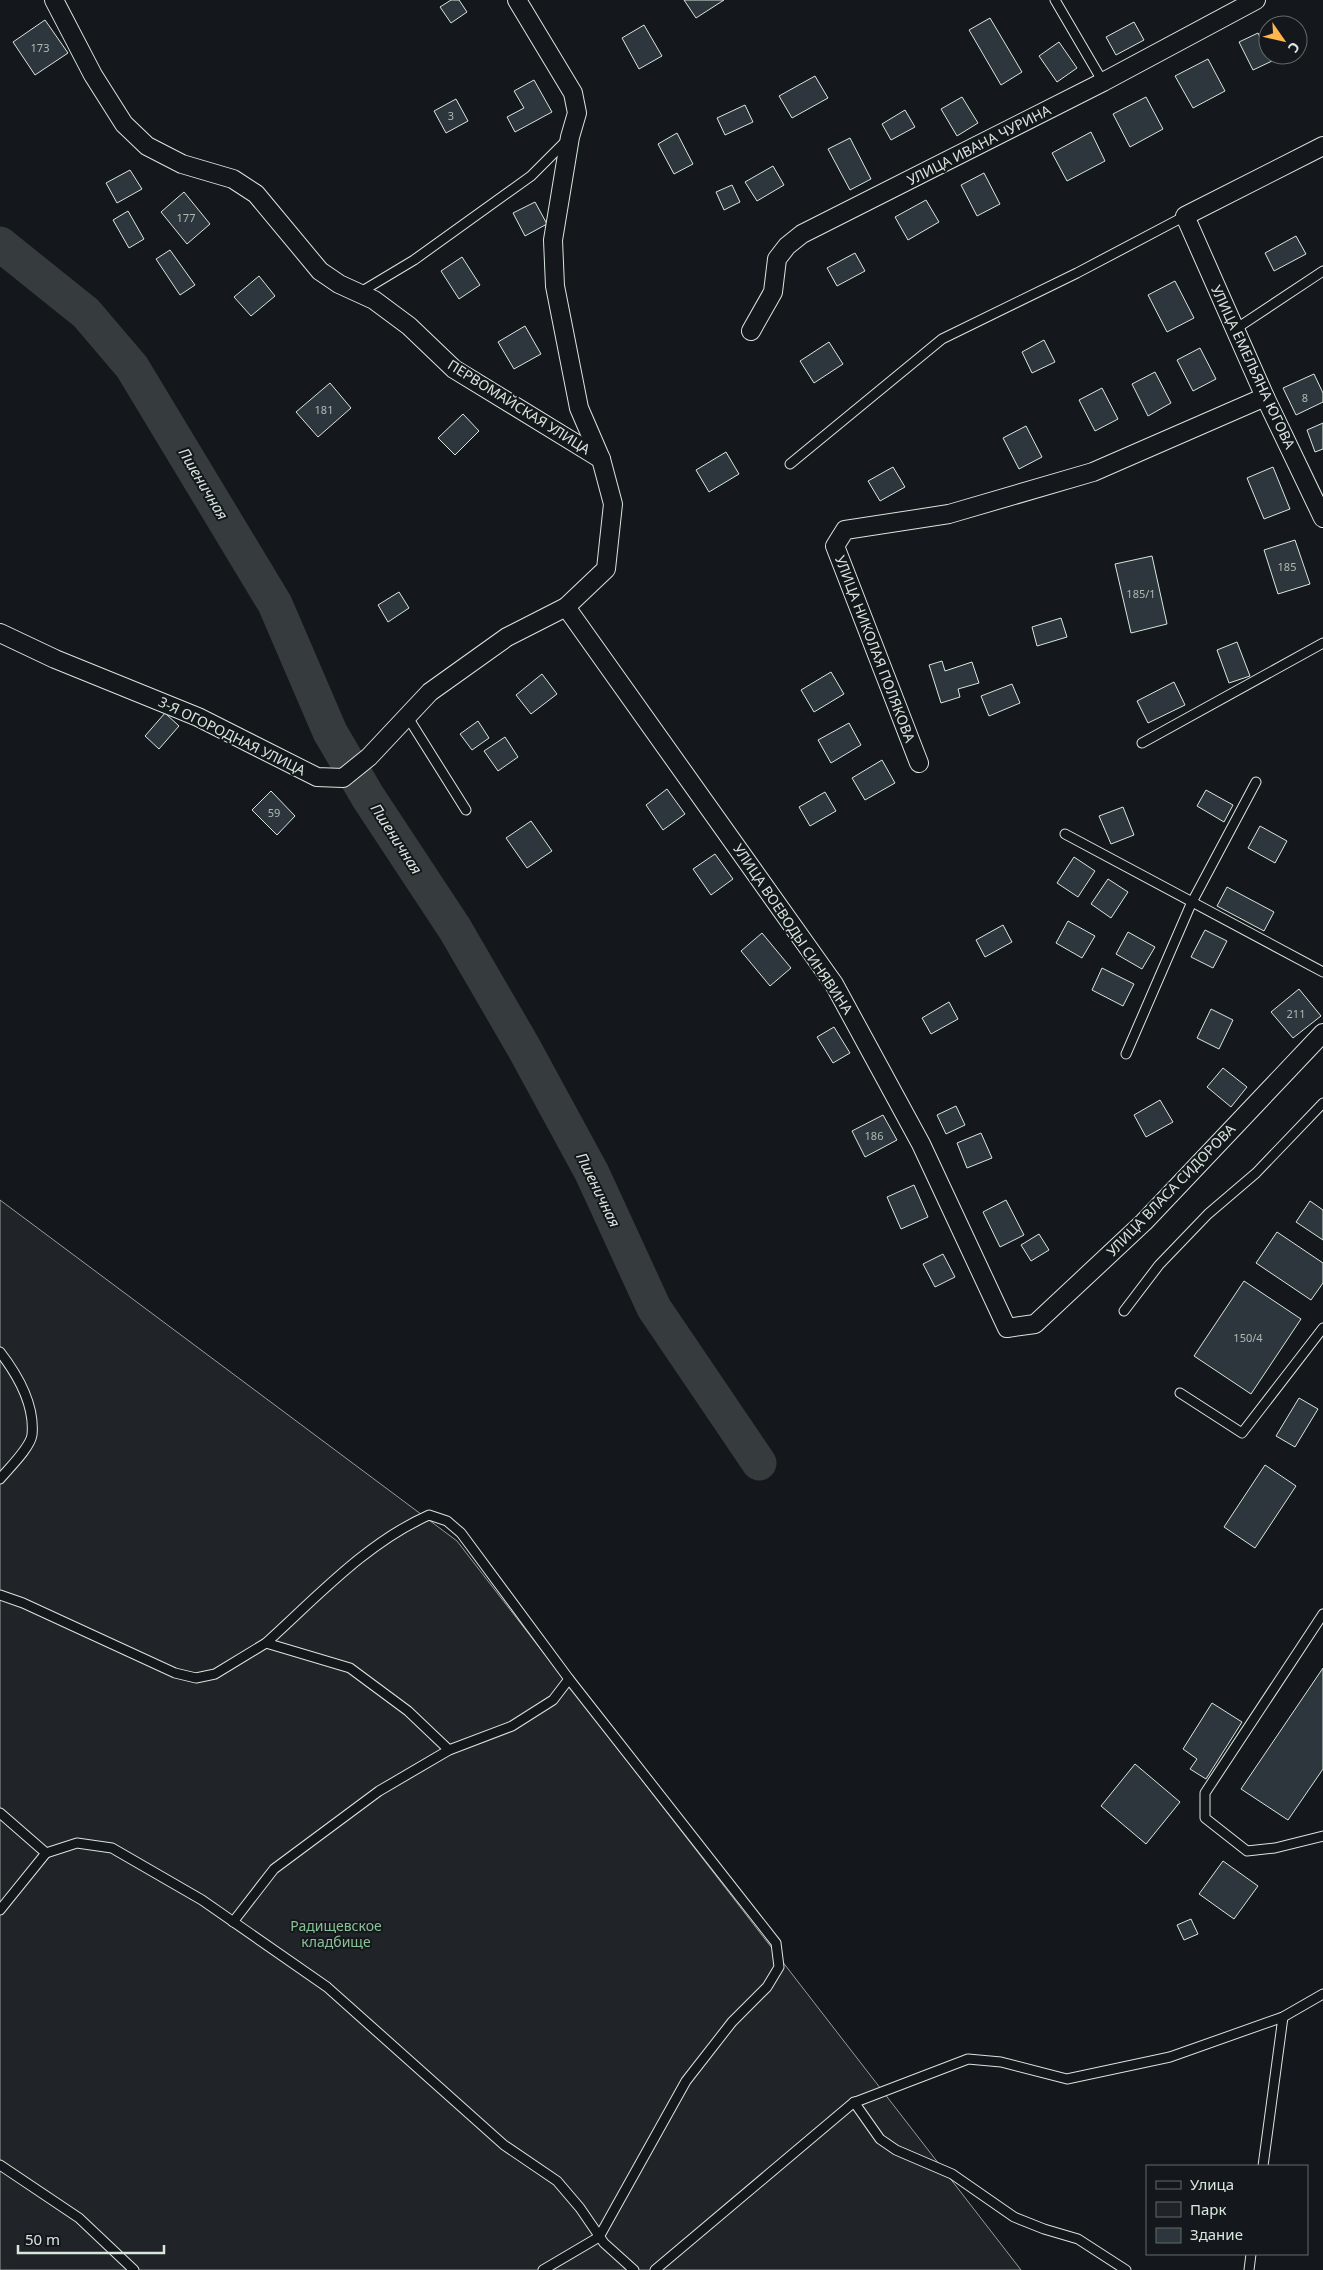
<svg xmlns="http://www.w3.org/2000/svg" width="1323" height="2270" font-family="'Noto Sans',sans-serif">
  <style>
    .green { fill: #202428; stroke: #939e99 }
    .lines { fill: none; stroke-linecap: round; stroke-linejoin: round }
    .river { stroke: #363b3e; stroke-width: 35 }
    .building { fill: #2c363c; stroke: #d8e6dc }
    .lane-casing { stroke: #d8e6dc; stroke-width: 11 }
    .street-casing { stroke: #d8e6dc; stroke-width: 20 }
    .lane { stroke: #14181c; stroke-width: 9 }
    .street { stroke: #14181c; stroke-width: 18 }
    .labels { text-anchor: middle; stroke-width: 4; stroke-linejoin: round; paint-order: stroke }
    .number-label { font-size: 11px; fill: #adbab4 }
    .street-label { font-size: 14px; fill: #d8e6dc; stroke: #14181c }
    .park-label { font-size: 14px; fill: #8ac095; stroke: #14181c }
    .water-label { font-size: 15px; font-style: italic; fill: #d8e6dc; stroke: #14181c }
  </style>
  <rect width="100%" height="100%" fill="#14181c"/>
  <!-- green -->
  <polygon class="green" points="0,1200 457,1541 1021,2270 0,2270"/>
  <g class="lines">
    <!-- river -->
    <polyline class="river" points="0,244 86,313 132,367 275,604 330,732 368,797 455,929 524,1048 592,1173 654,1308 759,1463"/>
  </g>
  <!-- building -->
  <g class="building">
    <polygon points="451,0 459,0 467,12 451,23 440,7"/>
    <polygon points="684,0 724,0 696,18"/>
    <polygon points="990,18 1022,72 1001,85 969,30"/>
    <polygon points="45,20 68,53 35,75 13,42"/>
    <polygon points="1134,22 1144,40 1116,55 1106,37"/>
    <polygon points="644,25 662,56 639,69 622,38"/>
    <polygon points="1258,33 1272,61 1253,70 1239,42"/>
    <polygon points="1059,42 1077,68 1057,82 1039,56"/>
    <polygon points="1208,59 1225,91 1193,108 1175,76"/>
    <polygon points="815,76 828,98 792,118 779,96"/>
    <polygon points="534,80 552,112 515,132 507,117 524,108 514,91"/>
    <polygon points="962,97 978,123 957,136 941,109"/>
    <polygon points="1146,97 1163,129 1130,147 1113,114"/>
    <polygon points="456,99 468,121 446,133 434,111"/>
    <polygon points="745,105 753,122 725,135 717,118"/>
    <polygon points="905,110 915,127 891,140 882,124"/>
    <polygon points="1091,132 1105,161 1067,181 1052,153"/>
    <polygon points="677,133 693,164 674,174 658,144"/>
    <polygon points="850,138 871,179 850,190 828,149"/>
    <polygon points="773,166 784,185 757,201 745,182"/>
    <polygon points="130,170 142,189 117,203 106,183"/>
    <polygon points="984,173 1000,204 977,216 961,185"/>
    <polygon points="732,185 740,202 724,210 716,192"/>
    <polygon points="184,192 210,224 187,244 161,212"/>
    <polygon points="926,200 939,222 908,240 895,217"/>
    <polygon points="535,202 547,224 525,236 513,213"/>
    <polygon points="128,211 144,239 129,248 113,220"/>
    <polygon points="1296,236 1306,254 1274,271 1265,253"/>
    <polygon points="170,250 195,285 180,295 156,259"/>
    <polygon points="855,253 865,271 837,286 827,268"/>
    <polygon points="462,257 480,285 459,299 441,271"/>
    <polygon points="259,276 275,296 251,316 234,297"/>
    <polygon points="1175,281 1194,318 1167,332 1148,295"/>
    <polygon points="525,326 541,354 514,369 498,342"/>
    <polygon points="1044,340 1055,362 1032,373 1022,352"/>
    <polygon points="829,342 843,364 814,383 800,361"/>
    <polygon points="1200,348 1216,379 1193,391 1177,360"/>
    <polygon points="1155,372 1171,403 1148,416 1132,384"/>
    <polygon points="1314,374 1323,393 1323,402 1296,415 1283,388"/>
    <polygon points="330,383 351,408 318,437 296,412"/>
    <polygon points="1102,388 1118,419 1095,431 1079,400"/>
    <polygon points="463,414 479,431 455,455 438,438"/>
    <polygon points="1323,423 1323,449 1315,452 1307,430"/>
    <polygon points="1026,426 1042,457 1019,469 1003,438"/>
    <polygon points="726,452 739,474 709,492 696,470"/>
    <polygon points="893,467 905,487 880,501 868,481"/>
    <polygon points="1273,467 1290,509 1264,519 1247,478"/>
    <polygon points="1295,540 1310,584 1278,594 1264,550"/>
    <polygon points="1152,556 1167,624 1131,633 1115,564"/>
    <polygon points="399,592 409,608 388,622 378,605"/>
    <polygon points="1061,618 1067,637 1037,646 1032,627"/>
    <polygon points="1237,642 1250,676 1229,683 1217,650"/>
    <polygon points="942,661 945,671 972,662 979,683 958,689 960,697 941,703 929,665"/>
    <polygon points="831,672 844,694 814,712 801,690"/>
    <polygon points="542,674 557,694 531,714 516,695"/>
    <polygon points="1174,682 1185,705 1148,723 1137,701"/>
    <polygon points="1012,684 1020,703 989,716 981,696"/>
    <polygon points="165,713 179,726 159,749 145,736"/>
    <polygon points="478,721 489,738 472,750 460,734"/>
    <polygon points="849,723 861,745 831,763 818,740"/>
    <polygon points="505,737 518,757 498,771 484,751"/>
    <polygon points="882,760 895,783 865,800 852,778"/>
    <polygon points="667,789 685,814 663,830 646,805"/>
    <polygon points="1206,790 1233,805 1224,822 1197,806"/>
    <polygon points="271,791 295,816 277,835 252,810"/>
    <polygon points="825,792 836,811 810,826 799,807"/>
    <polygon points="1123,807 1134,835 1111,844 1099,816"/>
    <polygon points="531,821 552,851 527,868 506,838"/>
    <polygon points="1260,826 1287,841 1275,863 1248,848"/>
    <polygon points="715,854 733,879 711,895 693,869"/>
    <polygon points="1074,857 1095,871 1078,897 1057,883"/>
    <polygon points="1108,879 1128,892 1111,918 1091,904"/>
    <polygon points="1227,887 1274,912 1264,931 1217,906"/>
    <polygon points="1068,921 1095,936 1082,958 1056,943"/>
    <polygon points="1003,925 1012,942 985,957 976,940"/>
    <polygon points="1205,930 1227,941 1213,968 1191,957"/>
    <polygon points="1128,932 1155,947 1142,969 1116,954"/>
    <polygon points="762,933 791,968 770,986 741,951"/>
    <polygon points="1102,968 1134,984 1123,1006 1092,990"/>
    <polygon points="1299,989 1321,1016 1293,1038 1271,1012"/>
    <polygon points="949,1002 958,1019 931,1034 922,1018"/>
    <polygon points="1211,1009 1233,1020 1219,1049 1197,1038"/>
    <polygon points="834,1027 850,1053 833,1063 817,1037"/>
    <polygon points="1223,1068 1247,1087 1231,1107 1207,1087"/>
    <polygon points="1160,1100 1173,1122 1146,1137 1134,1115"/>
    <polygon points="956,1106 965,1125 946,1134 937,1115"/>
    <polygon points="883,1115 897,1140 865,1157 852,1131"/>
    <polygon points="981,1133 992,1158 967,1168 957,1143"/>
    <polygon points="914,1185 928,1217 901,1229 887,1197"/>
    <polygon points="1006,1200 1024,1235 1000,1247 983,1212"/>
    <polygon points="1310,1201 1323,1210 1323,1240 1296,1222"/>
    <polygon points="1277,1232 1323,1263 1323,1283 1311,1300 1256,1263"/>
    <polygon points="1039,1234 1049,1250 1031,1261 1021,1245"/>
    <polygon points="943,1254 955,1277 935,1287 923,1264"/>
    <polygon points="1244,1281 1301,1319 1251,1394 1194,1356"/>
    <polygon points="1299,1398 1318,1409 1295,1447 1276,1436"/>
    <polygon points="1265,1465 1296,1486 1255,1548 1224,1527"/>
    <polygon points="1323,1668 1323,1769 1288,1820 1241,1789"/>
    <polygon points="1212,1703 1242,1722 1206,1779 1190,1769 1197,1759 1183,1749"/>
    <polygon points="1135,1764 1180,1802 1146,1844 1101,1806"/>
    <polygon points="1223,1861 1258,1886 1234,1919 1199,1894"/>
    <polygon points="1191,1919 1198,1934 1184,1940 1177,1925"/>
  </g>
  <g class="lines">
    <defs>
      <g id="lane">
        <polyline points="1055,0 1103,82"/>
        <polyline points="359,293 414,260 531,176 568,139"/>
        <polyline points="1234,330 1323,271"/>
        <polyline points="790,464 942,339 1077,273 1185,216"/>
        <polyline points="407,716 466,810"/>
        <polyline points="1142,743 1323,643"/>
        <polyline points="1065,834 1323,972"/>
        <polyline points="1126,1054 1191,904 1256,782"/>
        <polyline points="1124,1311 1159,1265 1208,1214 1256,1173 1323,1103"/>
        <path d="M0,1352C17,1374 35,1405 32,1435C30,1448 9,1468 0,1479"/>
        <polyline points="1180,1393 1242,1433 1323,1328"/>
        <polyline points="0,1595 23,1603 175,1673 196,1678 215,1674 266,1643 350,1668 408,1711 449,1750"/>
        <polyline points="1323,1614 1205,1793 1205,1818 1247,1851 1275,1848 1323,1836"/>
        <path d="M266,1643C317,1597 366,1543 429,1515L447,1521L461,1533L569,1679L776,1943L779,1967L767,1987L732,2022L686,2081L599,2237L543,2270"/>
        <polyline points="0,1813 46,1853 77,1843 112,1848 202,1900 327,1987 504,2145 557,2181 580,2208 604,2243 634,2270"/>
        <polyline points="0,1910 46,1853"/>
        <polyline points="233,1922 274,1869 379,1791 449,1750 512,1726 553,1700 569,1679"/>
        <polyline points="854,2102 880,2139 896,2150 952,2174 1014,2217 1044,2229 1078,2239 1126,2270"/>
        <polyline points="0,2165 79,2218 134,2270"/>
        <polyline points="1263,2166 1283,2017"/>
        <polyline points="655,2270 853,2103 968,2059 1001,2062 1067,2079 1170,2057 1283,2017 1323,1994"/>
        <polyline points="1249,2270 1251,2254"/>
      </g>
      <g id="street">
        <polyline points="54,0 93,75 124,124 147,146 182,164 233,179 256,194 320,271 339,284 374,300 409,326 454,369 601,459"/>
        <polyline points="1323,146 1185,216 1265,397 1323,518"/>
        <polyline points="751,331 773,292 777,259 787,246 802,234 1103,82 1256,0"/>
        <polyline points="566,607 834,984 921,1144 1007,1328 1035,1324 1081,1281 1144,1222 1323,1033"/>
        <polyline points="0,633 55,659 198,717 317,777 343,778 369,757 430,692 507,637 566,607 606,569 613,504 601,459 579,408 555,286 553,240 570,137 577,113 573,93 517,0"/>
        <polyline points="919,763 835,546 845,530 949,514 1093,472 1265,397"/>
      </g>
    </defs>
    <!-- lane casing -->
    <use href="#lane" class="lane-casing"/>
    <!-- street casing -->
    <use href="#street" class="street-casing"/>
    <!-- lane -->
    <use href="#lane" class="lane"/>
    <!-- street -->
    <use href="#street" class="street"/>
  </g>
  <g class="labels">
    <!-- number labels -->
    <g class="number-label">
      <text x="40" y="52">173</text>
      <text x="451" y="120">3</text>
      <text x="186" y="222">177</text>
      <text x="1305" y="402">8</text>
      <text x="324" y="414">181</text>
      <text x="1287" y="571">185</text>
      <text x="1141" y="598">185/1</text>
      <text x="274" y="817">59</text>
      <text x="1296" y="1018">211</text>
      <text x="874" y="1140">186</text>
      <text x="1248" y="1342">150/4</text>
    </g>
    <!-- street labels -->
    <g class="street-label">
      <text transform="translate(979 145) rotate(-27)" y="5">УЛИЦА ИВАНА ЧУРИНА</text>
      <text transform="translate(1253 367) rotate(65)" y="5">УЛИЦА ЕМЕЛЬЯНА ЮГОВА</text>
      <text transform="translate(519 407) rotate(32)" y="5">ПЕРВОМАЙСКАЯ УЛИЦА</text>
      <text transform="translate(875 649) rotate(69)" y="5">УЛИЦА НИКОЛАЯ ПОЛЯКОВА</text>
      <text transform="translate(232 736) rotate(26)" y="5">3-Я ОГОРОДНАЯ УЛИЦА</text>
      <text transform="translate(793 929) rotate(56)" y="5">УЛИЦА ВОЕВОДЫ СИНЯВИНА</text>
      <text transform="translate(1171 1190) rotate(-46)" y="5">УЛИЦА ВЛАСА СИДОРОВА</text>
    </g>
    <!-- park labels -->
    <g class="park-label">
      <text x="336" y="1931">Радищевское<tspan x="336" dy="16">кладбище</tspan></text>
    </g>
    <!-- water labels -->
    <g class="water-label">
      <text transform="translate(203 484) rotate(59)" y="5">Пшеничная</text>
      <text transform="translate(396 839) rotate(57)" y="5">Пшеничная</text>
      <text transform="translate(598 1190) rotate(64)" y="5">Пшеничная</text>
    </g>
  </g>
  <!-- legend -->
  <rect x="1146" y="2165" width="162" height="90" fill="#14181c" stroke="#626a69"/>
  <rect x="1156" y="2181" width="25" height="8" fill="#14181c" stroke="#626a69"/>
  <text x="1190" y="2190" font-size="15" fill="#d8e6dc">Улица</text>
  <rect x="1156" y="2202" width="25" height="15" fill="#202428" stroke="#626a69"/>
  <text x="1190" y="2215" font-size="15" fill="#d8e6dc">Парк</text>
  <rect x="1156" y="2228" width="25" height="15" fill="#2c363c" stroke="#626a69"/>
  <text x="1190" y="2240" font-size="15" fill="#d8e6dc">Здание</text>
  <!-- north arrow -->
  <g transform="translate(1283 40) rotate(124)"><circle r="24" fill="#14181c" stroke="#626a69"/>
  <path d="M0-4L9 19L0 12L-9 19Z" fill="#ffb74d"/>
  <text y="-8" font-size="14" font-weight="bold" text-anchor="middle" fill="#d8e6dc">С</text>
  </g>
  <!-- scale -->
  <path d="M18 2245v8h146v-8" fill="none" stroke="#d8e6dc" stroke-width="2.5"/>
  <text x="25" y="2245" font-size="15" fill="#d8e6dc" stroke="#14181c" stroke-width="4" paint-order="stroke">50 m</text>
</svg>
